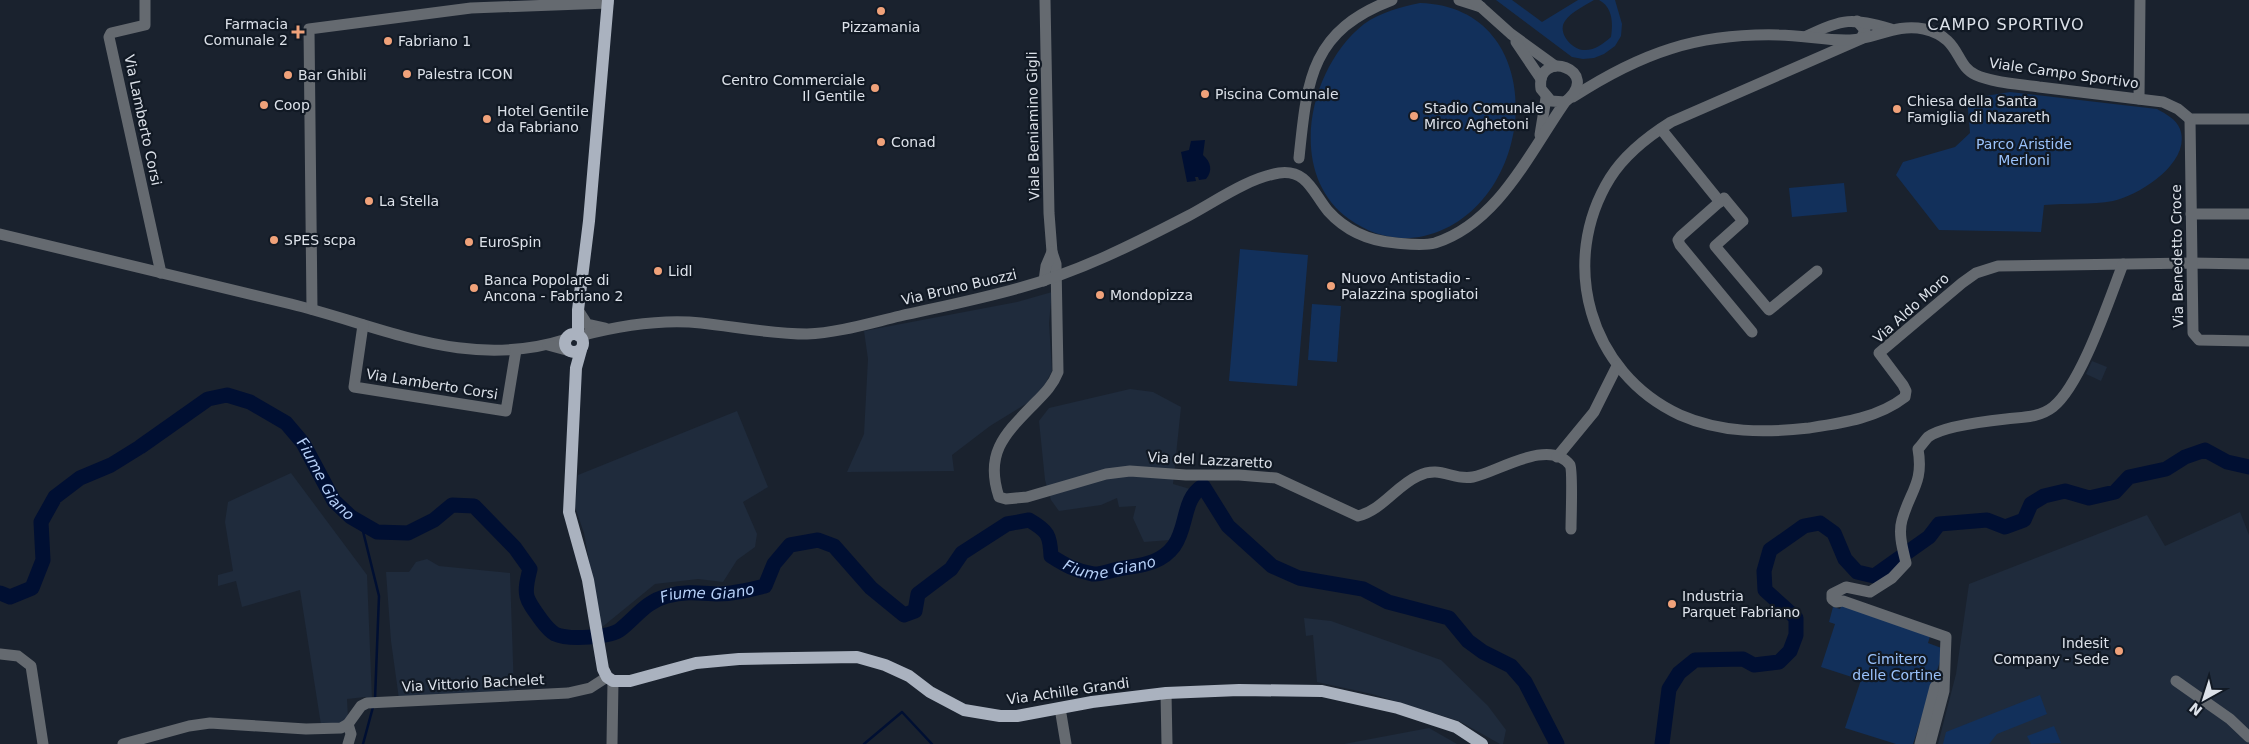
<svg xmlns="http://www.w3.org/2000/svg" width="2249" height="744" font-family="'DejaVu Sans',sans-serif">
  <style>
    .built { fill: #1f2b3c }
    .green { fill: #12305b }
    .water { fill: #000f32 }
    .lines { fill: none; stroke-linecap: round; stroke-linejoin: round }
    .stream { stroke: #000f32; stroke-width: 2.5 }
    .river { stroke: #000f32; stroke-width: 15 }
    .minor { stroke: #656a70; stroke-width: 11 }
    .major { stroke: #aab2bf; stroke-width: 12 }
    .poi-dot { fill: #f0a27a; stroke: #111924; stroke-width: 2 }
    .labels { text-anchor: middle; stroke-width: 4.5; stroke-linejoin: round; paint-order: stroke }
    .poi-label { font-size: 14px; fill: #dce1e9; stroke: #111924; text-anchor: start }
    .street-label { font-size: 14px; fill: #dce1e9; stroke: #111924 }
    .park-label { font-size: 14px; fill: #9ac2fb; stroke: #111924 }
    .water-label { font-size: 15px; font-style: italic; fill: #b6d0f7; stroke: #111924 }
    .quarter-label { font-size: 16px; letter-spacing: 1px; fill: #dce1e9; stroke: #111924 }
  </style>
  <rect width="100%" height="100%" fill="#1a222e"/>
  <!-- built -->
  <g class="built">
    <polygon points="1052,292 1049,323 1052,371 1044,386 1034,399 990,426 952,455 954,471 847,472 864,434 868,359 864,331 1017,302"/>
    <polygon points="2092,361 2107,367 2101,381 2086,374"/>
    <polygon points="1130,389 1153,392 1181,407 1173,484 1190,489 1170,540 1144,542 1133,518 1136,506 1119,507 1117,498 1101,505 1059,511 1051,500 1045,480 1039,421 1049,408"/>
    <polygon points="737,411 768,487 743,502 757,534 755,547 737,560 723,582 698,579 655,584 601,628 584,533 575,507 578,475"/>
    <polygon points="291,473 367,575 372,700 365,697 347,699 348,718 341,723 321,725 300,590 242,607 236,581 218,586 218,575 233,571 225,522 228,502"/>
    <polygon points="2240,512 2249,535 2249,744 1938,744 1956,674 1969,584 2147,515 2165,546"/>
    <polygon points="427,559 439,566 510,573 514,692 399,699 391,641 386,572 409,572 416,562"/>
    <polygon points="1304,618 1331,621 1441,660 1488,706 1506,730 1503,744 1500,744 1459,721 1372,694 1317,682 1313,635 1306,636"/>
    <polygon points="1429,728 1457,744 1344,744"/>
  </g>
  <!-- green -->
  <g class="green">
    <path d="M1496,0H1512L1542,22L1578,0H1594C1584,6 1571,12 1565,21C1557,32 1571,49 1583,50C1594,51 1603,44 1611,37C1613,24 1613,7 1599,0H1615L1622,24L1621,36L1615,46L1604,54L1594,58L1583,59L1572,57Z"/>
    <path d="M1420,3C1555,7 1539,209 1424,236C1398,242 1371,235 1349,219C1285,173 1309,67 1364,24C1381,12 1401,7 1420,3Z"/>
    <path d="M2010,92L2157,109C2166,114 2176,119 2180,129C2192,162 2140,195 2113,201C2092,205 2067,203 2044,205L2041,232L1939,230L1896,175L1903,162L1955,147L1970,133L1967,99Z"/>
    <polygon points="1844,183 1847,212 1792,217 1789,188"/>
    <polygon points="1240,249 1308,255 1297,386 1229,381"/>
    <polygon points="1312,304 1341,306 1337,362 1308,360"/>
    <polygon points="1842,604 1931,633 1928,643 1944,649 1913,744 1896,744 1845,728 1861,680 1821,667 1835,624 1829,622 1833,607 1840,609"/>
    <polygon points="2040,695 2047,714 1997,734 1989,744 1943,744 1946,732"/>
    <polygon points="2054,726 2061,743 2031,744 2027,736"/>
  </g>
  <!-- water -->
  <path class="water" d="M1205,140L1203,155C1211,162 1213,171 1206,179L1199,180L1198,177H1195L1196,181L1187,182L1181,152L1189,150L1191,141Z"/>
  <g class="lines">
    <!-- stream -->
    <g class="stream">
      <polyline points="361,523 379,596 375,699"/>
      <polyline points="363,744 373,707"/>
      <polyline points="864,744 902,712 932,744"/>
    </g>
    <!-- river -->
    <g class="river">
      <path id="s1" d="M0,593L10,597L32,588L43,560L41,522L55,497L80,478L111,465L140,447L208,399L227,395L250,402L286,423L303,443L334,501L351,517L377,532L408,533L434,520L452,505L474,506L515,548L530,569C523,596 525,598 542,621C545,625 550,631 555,634C568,640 610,638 621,629C637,616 647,601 667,596C685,591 699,593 716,594C733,594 749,590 765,586L774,564L790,545L818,540L834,546L871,588L904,615L915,611L918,594L951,569L962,553L1007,524L1029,520C1048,531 1050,535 1051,556C1065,565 1076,571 1093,574C1101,575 1111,570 1119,569C1139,565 1160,565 1174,546C1188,527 1182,499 1203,486L1228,526L1272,566L1299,578L1363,589L1388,602L1449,618L1468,641L1483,652L1511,666L1525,682L1557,744"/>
      <polyline points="1662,744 1669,689 1679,673 1695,660 1743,659 1754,665 1779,662 1790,651 1796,635 1796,618 1765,590 1764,571 1770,550 1804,526 1820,523 1834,533 1845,559 1857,572 1874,576 1929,537 1939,524 1987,520 2005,527 2024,520 2031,504 2044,496 2065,491 2089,498 2115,492 2129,477 2166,469 2185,457 2205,450 2227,462 2249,467"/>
    </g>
    <!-- minor -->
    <g class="minor">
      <polyline points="145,0 145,25 111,33 109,37 161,273"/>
      <path d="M1045,0L1049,213L1052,252L1056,264L1058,372C1053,385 1045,393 1035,403C1006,433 984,452 999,497L1006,499L1027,497L1106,474L1130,471L1186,475H1239L1276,478L1358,516C1382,510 1396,486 1418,476C1441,465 1452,481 1473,477C1496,473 1549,437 1570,465C1573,470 1571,517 1571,529"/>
      <polyline points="1459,0 1481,7"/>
      <polyline points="1473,0 1511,34 1555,66"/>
      <path d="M1857,21L1865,30L1861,39L1671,122C1647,137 1625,154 1610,178C1558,262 1589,373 1680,415C1721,433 1765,433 1809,428C1842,423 1878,418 1905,397L1906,391L1903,385L1879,353L1962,283L1976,273L1998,266L2191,263L2249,264"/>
      <path d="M1807,36C1843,18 1852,18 1891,29"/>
      <polyline points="1516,42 1541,79"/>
      <path d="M1573,97C1641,53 1697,33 1779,35C1802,35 1827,41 1850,40C1876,39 1896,23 1924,29C1962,38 1954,65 1976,75C1994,83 2019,84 2039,87C2080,92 2121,97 2163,102L2178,109L2190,119H2249"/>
      <polyline points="2139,99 2140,0"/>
      <polyline points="2190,119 2193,333 2199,340 2249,341"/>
      <polyline points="1661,129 1720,202"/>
      <polyline points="1540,135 1546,98"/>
      <path d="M1299,158C1307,81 1310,31 1392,0"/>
      <polyline points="2191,214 2249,214"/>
      <path d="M0,234C97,258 194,281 291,304C385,327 467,371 567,339"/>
      <polyline points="1044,281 1046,266 1052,252"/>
      <polyline points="312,309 309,29 471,8 608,3"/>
      <polyline points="578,310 587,324 605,328"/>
      <polyline points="363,325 354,387 506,411 516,350"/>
      <polyline points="1752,332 1680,245 1678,240 1681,236 1724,198 1743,221 1715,246 1769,310 1817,271"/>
      <path d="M580,336C618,326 662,319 701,323C737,327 771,334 807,334C837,333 870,323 900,316C940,307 980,299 1019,288C1079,272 1134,244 1188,216C1216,201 1248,178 1279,173C1307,169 1313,193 1328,211C1346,231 1369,241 1396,243C1408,244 1423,246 1435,243C1498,223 1530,152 1565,102C1605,70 1535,47 1541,89L1551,101L1565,102"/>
      <polyline points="548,345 570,351"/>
      <polyline points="1557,457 1594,412 1617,366"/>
      <polyline points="0,654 18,656 31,666 43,744"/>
      <polyline points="2176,681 2230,719 2249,737"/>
      <polyline points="1166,693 1167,744"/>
      <polyline points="1060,708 1066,744"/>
      <polyline points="348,724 351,734 348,744"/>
      <polyline points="123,744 189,726 210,723 306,729 341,728 348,724 361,706 367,703 568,693 590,688 607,677"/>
      <polyline points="612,744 613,681"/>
      <polyline points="1920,744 1935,687 1944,673"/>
      <path d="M1930,744L1944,691L1946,637L1843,601L1836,602L1832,599V594L1846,587L1870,592L1892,578L1906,563C1903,550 1898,534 1902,520C1910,491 1924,483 1918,449C1922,445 1925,440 1928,437C1943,426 1987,421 2006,419C2022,417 2039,418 2053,407C2081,385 2109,300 2123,264"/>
    </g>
    <!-- major -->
    <g class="major">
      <circle cx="574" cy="343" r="9"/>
      <polyline points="578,335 578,310 589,221 608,0"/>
      <polyline points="581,350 576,368 569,512 588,580 603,669 607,677 613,681 630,681 696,663 739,659 857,657 885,665 909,676 930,692 964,710 1000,716 1017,716 1092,702 1166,693 1239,690 1322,691 1398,708 1456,727 1482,744"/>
    </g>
  </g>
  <!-- markers -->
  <g class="poi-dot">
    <circle cx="881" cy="11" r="5"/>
    <path d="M295.5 24.5h5v5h5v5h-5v5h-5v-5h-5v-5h5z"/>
    <circle cx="388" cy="41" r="5"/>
    <circle cx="407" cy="74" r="5"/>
    <circle cx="288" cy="75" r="5"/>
    <circle cx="875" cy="88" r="5"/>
    <circle cx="1205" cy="94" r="5"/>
    <circle cx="264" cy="105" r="5"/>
    <circle cx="1897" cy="109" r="5"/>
    <circle cx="1414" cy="116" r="5"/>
    <circle cx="487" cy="119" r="5"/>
    <circle cx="881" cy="142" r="5"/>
    <circle cx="369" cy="201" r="5"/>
    <circle cx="274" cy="240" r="5"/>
    <circle cx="469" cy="242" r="5"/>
    <circle cx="658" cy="271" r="5"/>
    <circle cx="1331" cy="286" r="5"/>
    <circle cx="474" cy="288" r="5"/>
    <circle cx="1100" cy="295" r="5"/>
    <circle cx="1672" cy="604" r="5"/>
    <circle cx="2119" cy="651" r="5"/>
  </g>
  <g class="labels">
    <!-- poi labels -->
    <g class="poi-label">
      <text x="288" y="29" text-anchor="end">Farmacia<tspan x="288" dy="16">Comunale 2</tspan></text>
      <text x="881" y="32" text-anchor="middle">Pizzamania</text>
      <text x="398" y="46">Fabriano 1</text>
      <text x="417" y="79">Palestra ICON</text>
      <text x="298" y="80">Bar Ghibli</text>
      <text x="865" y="85" text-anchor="end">Centro Commerciale<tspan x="865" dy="16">Il Gentile</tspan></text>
      <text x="1215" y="99">Piscina Comunale</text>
      <text x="1907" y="106">Chiesa della Santa<tspan x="1907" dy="16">Famiglia di Nazareth</tspan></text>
      <text x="274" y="110">Coop</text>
      <text x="1424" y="113">Stadio Comunale<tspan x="1424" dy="16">Mirco Aghetoni</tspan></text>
      <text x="497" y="116">Hotel Gentile<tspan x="497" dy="16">da Fabriano</tspan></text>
      <text x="891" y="147">Conad</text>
      <text x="379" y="206">La Stella</text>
      <text x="284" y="245">SPES scpa</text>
      <text x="479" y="247">EuroSpin</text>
      <text x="668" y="276">Lidl</text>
      <text x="1341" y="283">Nuovo Antistadio -<tspan x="1341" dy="16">Palazzina spogliatoi</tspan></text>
      <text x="484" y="285">Banca Popolare di<tspan x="484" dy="16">Ancona - Fabriano 2</tspan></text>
      <text x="1110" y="300">Mondopizza</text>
      <text x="1682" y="601">Industria<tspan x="1682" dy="16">Parquet Fabriano</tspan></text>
      <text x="2109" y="648" text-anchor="end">Indesit<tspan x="2109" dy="16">Company - Sede</tspan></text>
    </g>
    <!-- street labels -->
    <g class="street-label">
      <text transform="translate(2064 73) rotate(8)" y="5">Viale Campo Sportivo</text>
      <text transform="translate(143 120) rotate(78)" y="5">Via Lamberto Corsi</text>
      <text transform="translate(1033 126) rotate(-91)" y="5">Viale Beniamino Gigli</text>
      <text transform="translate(2177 256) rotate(-91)" y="5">Via Benedetto Croce</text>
      <text transform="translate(959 287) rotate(-13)" y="5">Via Bruno Buozzi</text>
      <text transform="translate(1911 308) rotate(-42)" y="5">Via Aldo Moro</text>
      <text transform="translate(432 384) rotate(9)" y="5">Via Lamberto Corsi</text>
      <text transform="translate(1210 460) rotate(3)" y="5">Via del Lazzaretto</text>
      <text transform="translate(473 683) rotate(-3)" y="5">Via Vittorio Bachelet</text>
      <text transform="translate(1068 691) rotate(-8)" y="5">Via Achille Grandi</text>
    </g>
    <!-- park labels -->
    <g class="park-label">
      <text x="2024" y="149">Parco Aristide<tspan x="2024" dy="16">Merloni</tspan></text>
      <text x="1897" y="664">Cimitero<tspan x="1897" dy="16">delle Cortine</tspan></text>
    </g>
    <!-- water labels -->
    <g class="water-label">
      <text dy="5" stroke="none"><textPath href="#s1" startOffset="468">Fiume Giano</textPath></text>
      <text dy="5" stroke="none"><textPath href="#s1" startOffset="1500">Fiume Giano</textPath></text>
      <text dy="5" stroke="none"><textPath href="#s1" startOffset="975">Fiume Giano</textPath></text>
    </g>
    <!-- quarter labels -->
    <g class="quarter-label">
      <text x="2006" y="30">CAMPO SPORTIVO</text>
    </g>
  </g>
  <!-- north arrow -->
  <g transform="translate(2204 699) rotate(219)" stroke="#111924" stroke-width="4" paint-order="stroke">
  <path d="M0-4L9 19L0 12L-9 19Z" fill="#dce1e9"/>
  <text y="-8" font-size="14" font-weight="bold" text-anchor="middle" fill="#dce1e9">N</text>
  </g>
</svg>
